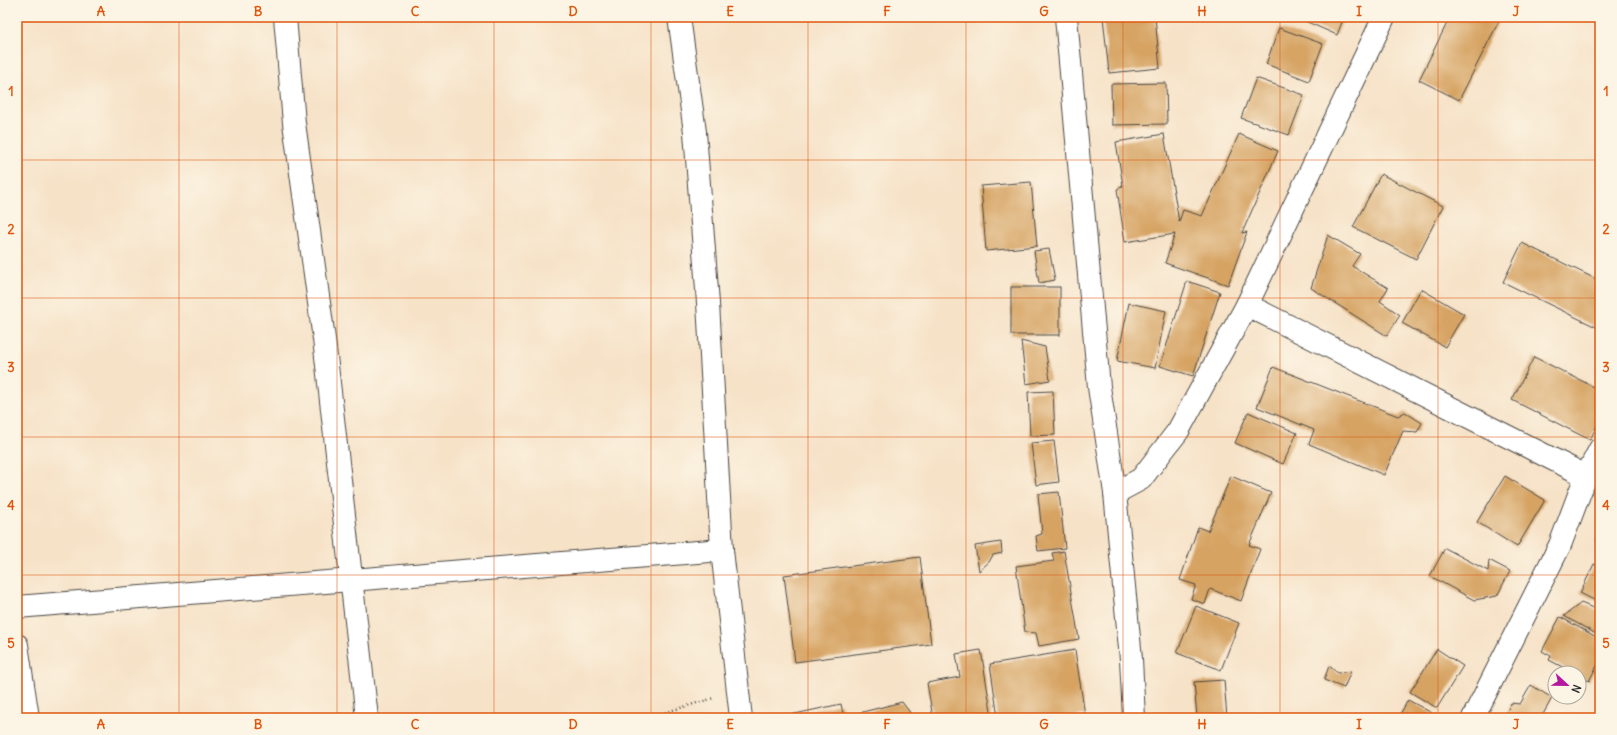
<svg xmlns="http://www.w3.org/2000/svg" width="1617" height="735" font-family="Delius,sans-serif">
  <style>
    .building { fill: #d6a362 }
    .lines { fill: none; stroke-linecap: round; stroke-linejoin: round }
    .minor-casing { stroke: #494642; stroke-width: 24 }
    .primary-casing { stroke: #494642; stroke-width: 24 }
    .path { stroke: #494642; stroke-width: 2.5; stroke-dasharray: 1 3; stroke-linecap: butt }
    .minor { stroke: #fff; stroke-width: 22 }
    .primary { stroke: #fff; stroke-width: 22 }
    .grid { fill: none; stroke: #df570e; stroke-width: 1; stroke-opacity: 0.55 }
    .neatline { fill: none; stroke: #df570e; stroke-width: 1.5 }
    .grid-label { font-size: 13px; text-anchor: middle; font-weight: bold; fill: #df570e }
  </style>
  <rect width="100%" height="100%" fill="#fcf5e5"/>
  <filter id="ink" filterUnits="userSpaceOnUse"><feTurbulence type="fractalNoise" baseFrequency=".025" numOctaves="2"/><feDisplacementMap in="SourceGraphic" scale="8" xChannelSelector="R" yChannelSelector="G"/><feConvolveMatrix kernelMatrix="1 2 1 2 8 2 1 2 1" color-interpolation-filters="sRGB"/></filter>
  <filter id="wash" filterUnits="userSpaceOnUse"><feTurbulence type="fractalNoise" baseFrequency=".012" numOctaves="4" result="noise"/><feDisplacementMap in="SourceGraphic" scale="16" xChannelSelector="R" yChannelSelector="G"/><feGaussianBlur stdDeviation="0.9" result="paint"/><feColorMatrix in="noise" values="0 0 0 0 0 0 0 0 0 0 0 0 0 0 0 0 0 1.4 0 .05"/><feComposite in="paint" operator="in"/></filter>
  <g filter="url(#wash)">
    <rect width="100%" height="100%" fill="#f6e2c7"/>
    <g id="blocks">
      <!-- building -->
      <g class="building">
        <polygon points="1103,17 1155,17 1160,68 1109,73"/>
        <polygon points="1296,17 1344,17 1337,35"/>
        <polygon points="1450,17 1501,17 1459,100 1419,80"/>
        <polygon points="1279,28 1323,44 1309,81 1266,64"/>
        <polygon points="1256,78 1304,95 1289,135 1241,118"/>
        <polygon points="1166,83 1167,124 1112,125 1111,84"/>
        <polygon points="1164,134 1179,222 1183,210 1202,216 1239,134 1278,151 1242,233 1247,232 1228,285 1165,263 1175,234 1125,242 1117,189 1123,186 1116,142"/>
        <polygon points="1381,174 1443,206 1416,259 1353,227"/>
        <polygon points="1031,182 1037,246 986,251 981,186"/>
        <polygon points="1328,235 1360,254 1352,266 1388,288 1380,301 1400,315 1387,336 1311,288"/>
        <polygon points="1522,243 1600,281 1600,329 1503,282"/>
        <polygon points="1049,249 1055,280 1039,283 1034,251"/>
        <polygon points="1187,281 1220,292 1193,376 1160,366"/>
        <rect x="1011" y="287" width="49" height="48"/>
        <polygon points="1421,289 1464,314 1445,347 1402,323"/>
        <polygon points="1129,303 1166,311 1155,368 1117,361"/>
        <polygon points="1021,341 1045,347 1050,380 1026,384"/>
        <polygon points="1534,357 1600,390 1600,419 1590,440 1512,400"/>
        <polygon points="1273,367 1398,416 1405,412 1422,423 1417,432 1403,431 1384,475 1309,444 1314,430 1257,407"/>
        <polygon points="1053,391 1055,435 1030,436 1028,392"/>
        <polygon points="1248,412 1297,433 1283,464 1235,443"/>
        <polygon points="1054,441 1059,482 1036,485 1031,443"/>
        <polygon points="1231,476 1271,493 1249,545 1260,549 1241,601 1210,589 1205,604 1191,599 1196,585 1180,580 1198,527 1208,531"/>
        <polygon points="1505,476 1545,500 1517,547 1477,522"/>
        <polygon points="1059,492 1065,548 1038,551 1036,536 1042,534 1038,494"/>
        <polygon points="1600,534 1600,543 1596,540"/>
        <polygon points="1001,542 1002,553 993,555 989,562 979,571 975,546"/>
        <polygon points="1445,548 1488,571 1489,560 1510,571 1497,596 1474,600 1430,576"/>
        <polygon points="1064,551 1079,639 1039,646 1036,633 1025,632 1016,566 1054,561 1052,553"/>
        <polygon points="920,557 931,644 795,662 784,575"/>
        <polygon points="1594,564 1600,567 1600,603 1580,593"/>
        <polygon points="1581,603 1600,611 1600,636 1564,616"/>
        <polygon points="1196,606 1239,623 1221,670 1177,653"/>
        <polygon points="1560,617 1600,639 1600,660 1589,681 1579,676 1579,673 1574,673 1549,660 1551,656 1542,651"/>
        <polygon points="1437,649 1463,666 1437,708 1410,692"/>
        <polygon points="981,650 992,718 933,718 927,683 960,677 956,654"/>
        <polygon points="1075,650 1085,715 1064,718 998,718 990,664"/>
        <polygon points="1329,666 1338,673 1351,671 1344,688 1324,680"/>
        <polygon points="1224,680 1227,718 1197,718 1194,682"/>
        <polygon points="1531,685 1552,698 1541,718 1504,718 1511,703 1520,704"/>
        <polygon points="1408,700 1432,713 1429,718 1398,718"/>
        <polygon points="902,702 914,718 852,718 851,715"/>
        <polygon points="841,704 844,718 781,718 781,717"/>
        <polygon points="922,714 923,718 916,718"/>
      </g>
    </g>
  </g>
  <g filter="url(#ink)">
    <use href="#blocks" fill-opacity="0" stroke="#494642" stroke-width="1"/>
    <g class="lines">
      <defs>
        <g id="minor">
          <polyline points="285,17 294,123 324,339 367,718"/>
          <polyline points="679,17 695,132 708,303 722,550 741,718"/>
          <polyline points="1066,17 1099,387 1115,493 1131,659 1134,718"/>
          <polyline points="1247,305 1586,476"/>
          <polyline points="1115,493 1141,479 1178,431 1247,305 1384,17"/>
          <polyline points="17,607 722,550"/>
          <polyline points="1473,718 1560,545 1586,476 1600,449"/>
        </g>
        <polyline id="primary" points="17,645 28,718"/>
      </defs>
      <!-- minor casing -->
      <use href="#minor" class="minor-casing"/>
      <!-- primary casing -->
      <use href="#primary" class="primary-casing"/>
      <!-- path -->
      <polyline class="path" points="646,718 714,698"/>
      <!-- minor -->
      <use href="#minor" class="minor"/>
      <!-- primary -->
      <use href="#primary" class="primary"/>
    </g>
  </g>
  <!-- grid -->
  <path class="grid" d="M179,17V718M337,17V718M494,17V718M651,17V718M808,17V718M966,17V718M1123,17V718M1280,17V718M1438,17V718M17,160H1600M17,298H1600M17,437H1600M17,575H1600"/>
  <!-- margin -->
  <rect width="1617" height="735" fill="none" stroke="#fcf5e5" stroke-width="44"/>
  <!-- north arrow -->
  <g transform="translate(1567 685) rotate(112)"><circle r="19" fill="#fcf5e5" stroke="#a8a49b"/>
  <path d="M0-3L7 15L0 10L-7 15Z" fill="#b5179e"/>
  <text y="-6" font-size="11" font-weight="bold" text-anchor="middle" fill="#2b2b2b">N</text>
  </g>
  <rect x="22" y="22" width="1573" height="691" class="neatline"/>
  <g class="grid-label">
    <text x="101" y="16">A</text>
    <text x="258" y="16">B</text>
    <text x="415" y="16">C</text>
    <text x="573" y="16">D</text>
    <text x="730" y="16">E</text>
    <text x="887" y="16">F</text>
    <text x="1044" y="16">G</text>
    <text x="1202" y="16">H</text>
    <text x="1359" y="16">I</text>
    <text x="1516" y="16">J</text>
    <text x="11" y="96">1</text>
    <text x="1606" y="96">1</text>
    <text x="11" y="234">2</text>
    <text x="1606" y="234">2</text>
    <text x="11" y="372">3</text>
    <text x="1606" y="372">3</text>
    <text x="11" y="510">4</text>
    <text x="1606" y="510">4</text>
    <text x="11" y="648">5</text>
    <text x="1606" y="648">5</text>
    <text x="101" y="729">A</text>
    <text x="258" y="729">B</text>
    <text x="415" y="729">C</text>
    <text x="573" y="729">D</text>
    <text x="730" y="729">E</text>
    <text x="887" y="729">F</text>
    <text x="1044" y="729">G</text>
    <text x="1202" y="729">H</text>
    <text x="1359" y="729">I</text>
    <text x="1516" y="729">J</text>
  </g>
</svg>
